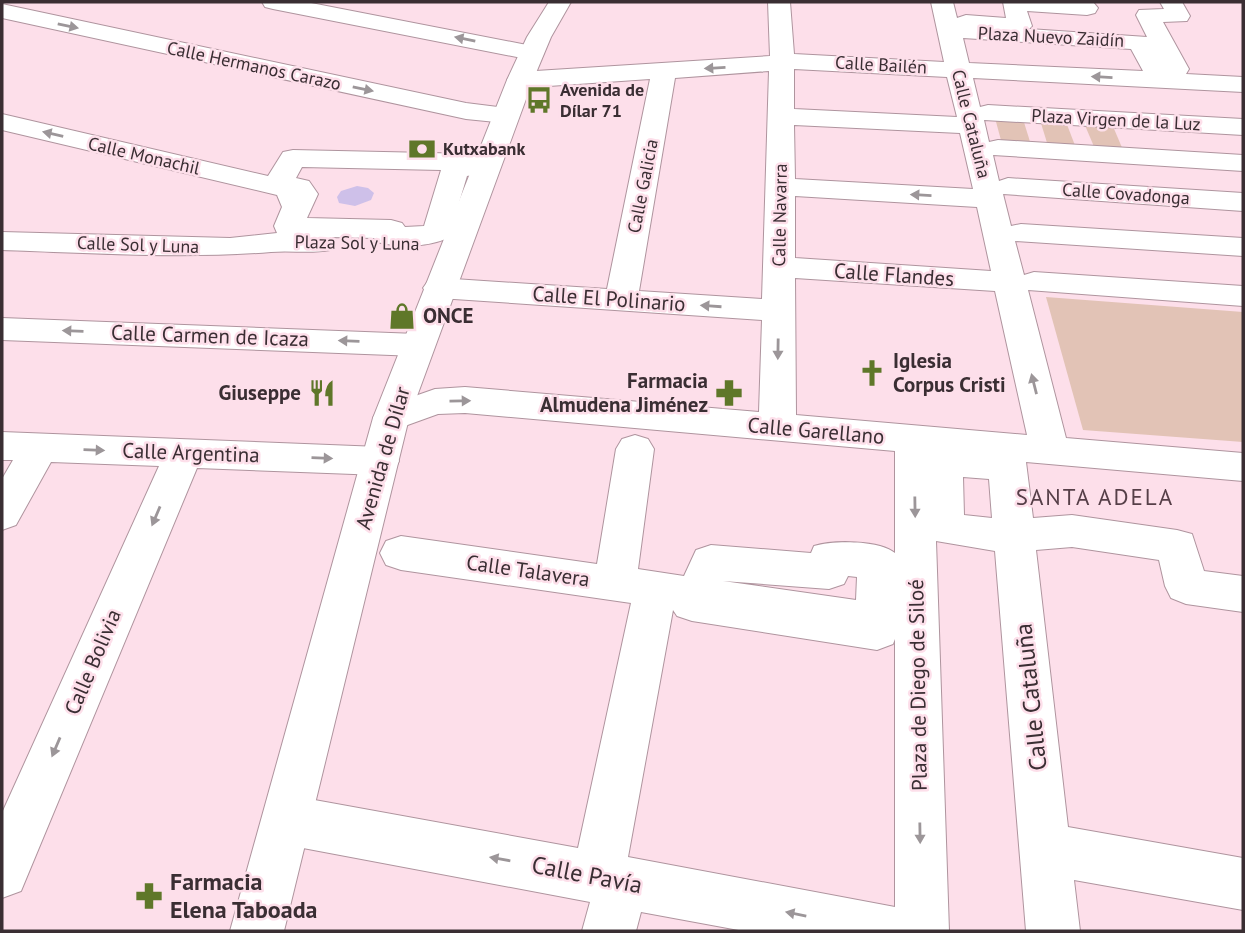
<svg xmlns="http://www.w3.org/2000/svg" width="1245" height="933" font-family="'PT Sans',sans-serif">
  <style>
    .green { fill: #e2c3b6 }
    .water { fill: #cec0e9 }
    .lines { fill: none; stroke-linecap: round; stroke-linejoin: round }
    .minor-casing { stroke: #af949e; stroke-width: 2 }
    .major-casing { stroke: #af949e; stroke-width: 2 }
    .minor { fill: #fff; fill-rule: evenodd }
    .major { fill: #fff; fill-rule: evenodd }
    .oneway { fill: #9c9699 }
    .labels { text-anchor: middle; stroke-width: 5; stroke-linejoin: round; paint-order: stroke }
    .far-street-label { font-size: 18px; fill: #3a2e33; stroke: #fddfea }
    .far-poi-label { font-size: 18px; font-weight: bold; fill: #3a2e33; stroke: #fddfea; text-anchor: start }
    .street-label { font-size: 21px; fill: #3a2e33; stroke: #fddfea }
    .poi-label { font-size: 21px; font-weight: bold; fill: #3a2e33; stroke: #fddfea; text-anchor: start }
    .neighbourhood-label { font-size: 23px; letter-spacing: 2px; fill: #563f48; stroke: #fddfea }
    .near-street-label { font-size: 24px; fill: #3a2e33; stroke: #fddfea }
    .near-poi-label { font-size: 24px; font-weight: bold; fill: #3a2e33; stroke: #fddfea; text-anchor: start }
  </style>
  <rect width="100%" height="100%" fill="#fddfea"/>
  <!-- green -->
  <g class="green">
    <polygon points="995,118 1023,119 1031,145 1002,144"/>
    <polygon points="1040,120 1066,122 1076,148 1048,146"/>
    <polygon points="1084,123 1112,124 1123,150 1095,149"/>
    <polygon points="1046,297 1243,312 1243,442 1083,430"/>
  </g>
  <!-- water -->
  <polygon class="water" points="357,186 368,188 374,193 371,200 355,206 339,203 337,197 341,191"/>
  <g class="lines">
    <defs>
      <g id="minor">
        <polygon points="262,2 306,2 532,46 541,48 544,53 541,58 532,60 273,9 265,7"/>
        <path d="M768,2H790L794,54L944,62L931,2H953L957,18L966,15L1006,18L1003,2H1093L1098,8L1095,13L1087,15L1027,11L1032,26L1029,29L1147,37L1136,15L1139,10L1164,9L1160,2H1182L1190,16L1187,21L1163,22L1189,69L1186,74L1243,77V92L973,78L980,107L988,105L1243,119V135L984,120L989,142L998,140L1243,155V171L993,155L999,181L1008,178L1243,193V211L1003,194L1011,226L1021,224L1243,238V256L1015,241L1024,275L1034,272L1243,286V306L1028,290L1066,438L1243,453V481L1026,462L1033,518L1072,515L1177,530L1192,534L1204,571L1243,576V612L1186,604L1171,598L1165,586L1159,560L1072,547L1036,550L1068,827L1243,858V910L1074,880L1080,931H1026L995,551L936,541L949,931H744L641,912L636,931H582L590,902L287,845L269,838L262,820L269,802L287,795L578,848L631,603L401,570L386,565L380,553L386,541L401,536L597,564L616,449L622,439L635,435L648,439L654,449L638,569L684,576L696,550L711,545L811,553L814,546C833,540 880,540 895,553V451L465,413L438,414L391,431L378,427L373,418L378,409L435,389L465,387L759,412L762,320L439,298L428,295L423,288L428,281L439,278L607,289L650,79L520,88L511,85L507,80L511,75L520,72L770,56ZM963,38L1131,49L1143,71L969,63ZM794,69L947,77L957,117L794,109ZM769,71L762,299L639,291L675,78ZM794,125L960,133L973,189L795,179ZM795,196L977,207L991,271L795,258ZM795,278L995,291L1027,435L796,415ZM963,477L989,479L992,518L964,515ZM848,576L857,577L856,600L723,581L829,589L844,584ZM673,610L677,616L692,621L877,650L893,644L895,639V907L628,857Z"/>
        <polygon points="2,4 466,103 515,109 519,115 515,121 506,123 466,119 2,18"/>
        <path d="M2,114L268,176L283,152L293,150L474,154L484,156L488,162L483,173L467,176L455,216L461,218L465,224C448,248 403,249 377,242L374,238L330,237L334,243L330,250C310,254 291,250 271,252C182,259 92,253 2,250V232L230,238L277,233L274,226L282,207L277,195L2,130ZM302,167L441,170L424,226L405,227L402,223L391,220L307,218L318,194L309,181L296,178Z"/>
        <polygon points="2,318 417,334 429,337 434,345 429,353 417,356 2,340"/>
        <polygon points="2,432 380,447 394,451 399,461 394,471 380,475 197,468 21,891 2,898 2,813 159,466 51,462 16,525 2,530 2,479 13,460 2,460"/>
      </g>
      <polygon id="major" points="549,2 571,2 551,37 533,80 409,418 284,931 230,931 373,418 507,80 527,37"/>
    </defs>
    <!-- minor casing -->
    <use href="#minor" class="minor-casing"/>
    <!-- major casing -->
    <use href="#major" class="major-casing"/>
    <!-- minor -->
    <use href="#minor" class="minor"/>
    <!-- major -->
    <use href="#major" class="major"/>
  </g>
  <!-- one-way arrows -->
  <defs><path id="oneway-solid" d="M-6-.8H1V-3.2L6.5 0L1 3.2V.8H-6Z" transform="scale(1.75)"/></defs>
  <g class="oneway">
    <use href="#oneway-solid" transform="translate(68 26) rotate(12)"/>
    <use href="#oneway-solid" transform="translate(465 39) rotate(-169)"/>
    <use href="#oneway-solid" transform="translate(715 68) rotate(177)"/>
    <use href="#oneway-solid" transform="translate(1102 77) rotate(-177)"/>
    <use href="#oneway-solid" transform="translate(363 89) rotate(12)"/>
    <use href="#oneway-solid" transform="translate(53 134) rotate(-167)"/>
    <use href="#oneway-solid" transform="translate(921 195) rotate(-177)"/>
    <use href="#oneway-solid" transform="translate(711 306) rotate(-176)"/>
    <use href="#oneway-solid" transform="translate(73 331) rotate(-178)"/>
    <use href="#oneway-solid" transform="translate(349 341) rotate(-178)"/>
    <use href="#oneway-solid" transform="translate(778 349) rotate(91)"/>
    <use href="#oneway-solid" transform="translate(1034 384) rotate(-104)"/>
    <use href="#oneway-solid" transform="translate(460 401) rotate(-1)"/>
    <use href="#oneway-solid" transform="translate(94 450) rotate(2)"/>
    <use href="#oneway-solid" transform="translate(322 458) rotate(2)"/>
    <use href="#oneway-solid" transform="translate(915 507) rotate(89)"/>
    <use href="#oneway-solid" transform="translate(156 516) rotate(113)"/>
    <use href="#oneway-solid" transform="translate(56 747) rotate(113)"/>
    <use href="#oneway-solid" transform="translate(920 833) rotate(89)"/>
    <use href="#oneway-solid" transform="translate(500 859) rotate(-170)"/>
    <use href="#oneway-solid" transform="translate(796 914) rotate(-169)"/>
  </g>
  <!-- icons -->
  <defs>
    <symbol id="bus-bare" viewBox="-9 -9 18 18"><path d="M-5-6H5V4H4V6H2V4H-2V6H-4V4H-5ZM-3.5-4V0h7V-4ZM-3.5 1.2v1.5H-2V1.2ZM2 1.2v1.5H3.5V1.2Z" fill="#5f7729" stroke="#fddfea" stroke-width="2.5" paint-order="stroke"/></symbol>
    <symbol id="bank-bare" viewBox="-9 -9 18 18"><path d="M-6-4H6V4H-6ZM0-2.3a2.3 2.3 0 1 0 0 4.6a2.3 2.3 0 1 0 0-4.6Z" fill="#5f7729" stroke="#fddfea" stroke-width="2.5" paint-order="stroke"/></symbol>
    <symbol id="shop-bare" viewBox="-9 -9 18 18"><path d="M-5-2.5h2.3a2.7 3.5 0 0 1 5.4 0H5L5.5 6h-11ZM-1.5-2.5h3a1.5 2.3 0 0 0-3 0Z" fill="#5f7729" stroke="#fddfea" stroke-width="2.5" paint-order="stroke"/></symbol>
    <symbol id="church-bare" viewBox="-9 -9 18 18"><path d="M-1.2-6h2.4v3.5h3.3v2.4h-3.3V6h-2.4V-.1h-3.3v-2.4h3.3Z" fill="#5f7729" stroke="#fddfea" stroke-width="2.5" paint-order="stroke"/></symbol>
    <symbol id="restaurant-bare" viewBox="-9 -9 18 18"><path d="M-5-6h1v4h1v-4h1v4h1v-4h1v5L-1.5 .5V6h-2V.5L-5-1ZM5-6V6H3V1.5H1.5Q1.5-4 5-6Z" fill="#5f7729" stroke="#fddfea" stroke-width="2.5" paint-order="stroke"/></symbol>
    <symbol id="pharmacy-bare" viewBox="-9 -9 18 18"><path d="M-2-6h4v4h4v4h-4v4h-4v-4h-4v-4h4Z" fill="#5f7729" stroke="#fddfea" stroke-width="2.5" paint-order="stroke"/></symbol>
  </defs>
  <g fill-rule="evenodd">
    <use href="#bus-bare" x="520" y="81" width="38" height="38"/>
    <use href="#bank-bare" x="403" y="130" width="38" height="38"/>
    <use href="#shop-bare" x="383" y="297" width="38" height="38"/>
    <use href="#church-bare" x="853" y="354" width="38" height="38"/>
    <use href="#restaurant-bare" x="303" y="374" width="38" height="38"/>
    <use href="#pharmacy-bare" x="710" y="374" width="38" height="38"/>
    <use href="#pharmacy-bare" x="130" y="877" width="38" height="38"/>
  </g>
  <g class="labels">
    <!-- far-street labels -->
    <g class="far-street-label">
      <text transform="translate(1051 37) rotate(3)" y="6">Plaza Nuevo Zaidín</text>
      <text transform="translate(881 65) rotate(3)" y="6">Calle Bailén</text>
      <text transform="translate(254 66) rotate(12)" y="6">Calle Hermanos Carazo</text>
      <text transform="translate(1116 120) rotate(3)" y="6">Plaza Virgen de la Luz</text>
      <text transform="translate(971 124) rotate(76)" y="6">Calle Cataluña</text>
      <text transform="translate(144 156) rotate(13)" y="6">Calle Monachil</text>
      <text transform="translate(643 186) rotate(-79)" y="6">Calle Galicia</text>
      <text transform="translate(1126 194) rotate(4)" y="6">Calle Covadonga</text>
      <text transform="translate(780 215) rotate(-89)" y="6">Calle Navarra</text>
      <text transform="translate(357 243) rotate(1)" y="6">Plaza Sol y Luna</text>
      <text transform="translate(138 245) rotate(2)" y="6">Calle Sol y Luna</text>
    </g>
    <!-- far-poi labels -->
    <g class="far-poi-label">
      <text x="560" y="96">Avenida de<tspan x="560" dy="21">Dílar 71</tspan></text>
      <text x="443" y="155">Kutxabank</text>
    </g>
    <!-- street labels -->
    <g class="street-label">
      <text transform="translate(894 275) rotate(4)" y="7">Calle Flandes</text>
      <text transform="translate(609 299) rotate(4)" y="7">Calle El Polinario</text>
      <text transform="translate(210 336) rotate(2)" y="7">Calle Carmen de Icaza</text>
      <text transform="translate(816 431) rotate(5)" y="7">Calle Garellano</text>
      <text transform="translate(191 453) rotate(2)" y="7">Calle Argentina</text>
      <text transform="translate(383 458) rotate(-74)" y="7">Avenida de Dílar</text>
      <text transform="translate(528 571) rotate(8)" y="7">Calle Talavera</text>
      <text transform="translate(93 662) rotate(-67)" y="7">Calle Bolivia</text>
      <text transform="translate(918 685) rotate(-91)" y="7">Plaza de Diego de Siloé</text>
    </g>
    <!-- poi labels -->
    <g class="poi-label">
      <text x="423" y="323">ONCE</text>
      <text x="893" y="368">Iglesia<tspan x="893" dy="24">Corpus Cristi</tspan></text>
      <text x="708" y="388" text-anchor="end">Farmacia<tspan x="708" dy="24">Almudena Jiménez</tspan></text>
      <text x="301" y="400" text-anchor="end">Giuseppe</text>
    </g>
    <!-- neighbourhood labels -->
    <g class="neighbourhood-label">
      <text x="1095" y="505">SANTA ADELA</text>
    </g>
    <!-- near-street labels -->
    <g class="near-street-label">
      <text transform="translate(1031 697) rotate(-96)" y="8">Calle Cataluña</text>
      <text transform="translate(587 875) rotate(11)" y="8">Calle Pavía</text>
    </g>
    <!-- near-poi labels -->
    <g class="near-poi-label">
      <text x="170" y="890">Farmacia<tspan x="170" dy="28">Elena Taboada</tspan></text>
    </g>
  </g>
  <!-- border -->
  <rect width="1245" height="933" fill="none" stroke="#3a2e33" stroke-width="7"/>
</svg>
